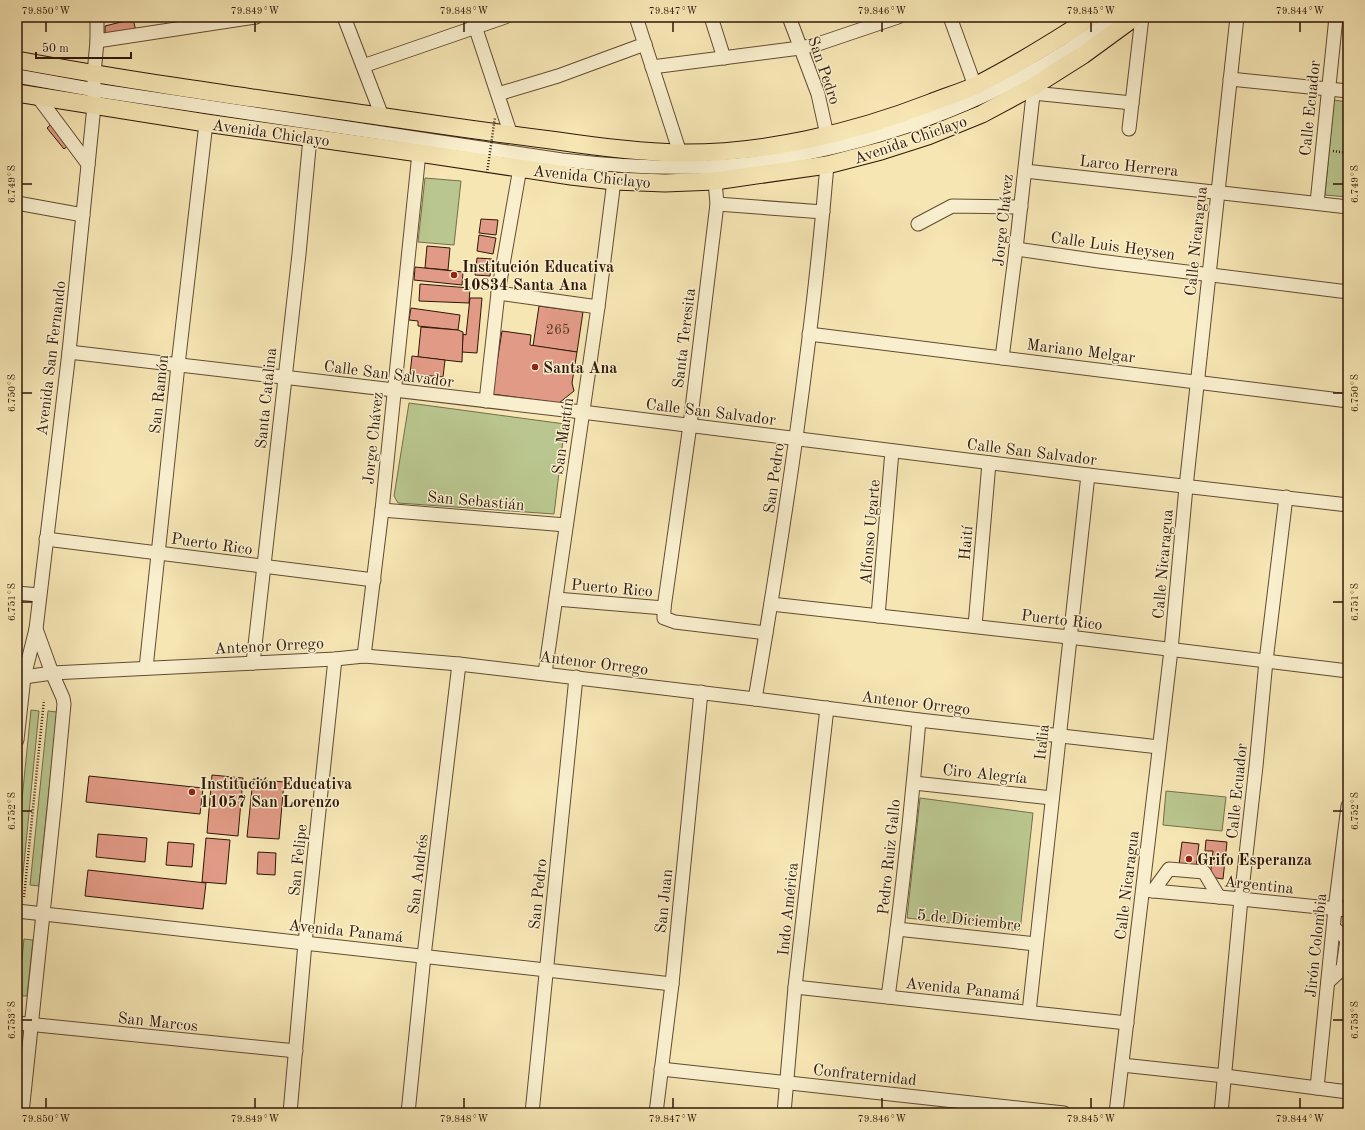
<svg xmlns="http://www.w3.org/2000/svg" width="1365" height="1130" font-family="'Old Standard TT',serif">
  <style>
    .green { fill: #bac68f; stroke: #746e4b }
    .building { fill: #e19a85; stroke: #2f1707 }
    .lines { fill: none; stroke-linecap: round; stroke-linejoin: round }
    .minor-casing { stroke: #614b32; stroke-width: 15 }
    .major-casing { stroke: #2f1707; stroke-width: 19 }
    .path { stroke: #2f1707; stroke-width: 2.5; stroke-dasharray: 1 2; stroke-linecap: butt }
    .minor { stroke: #f9efce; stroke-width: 13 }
    .major { stroke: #f6e6b4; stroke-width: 17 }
    .path-bridge { stroke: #2f1707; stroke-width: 2.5; stroke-dasharray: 1 2; stroke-linecap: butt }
    .ticks { fill: none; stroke: #2f1707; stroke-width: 1.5 }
    .poi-dot { fill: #8f2418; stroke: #f9efce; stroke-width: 1.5 }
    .labels { text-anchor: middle; stroke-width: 3; stroke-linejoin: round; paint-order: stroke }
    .number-label { font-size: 14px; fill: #5c3826 }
    .street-label { font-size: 16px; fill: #2f1707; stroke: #f9efce }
    .poi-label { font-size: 16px; font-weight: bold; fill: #2f1707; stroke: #f9efce; text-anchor: start }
    .neatline { fill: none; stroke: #2f1707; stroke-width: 1.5 }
    .ticks-label { font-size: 10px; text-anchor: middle; fill: #2f1707 }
  </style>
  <rect width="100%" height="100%" fill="#f6e6b4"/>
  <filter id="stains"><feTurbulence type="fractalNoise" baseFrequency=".005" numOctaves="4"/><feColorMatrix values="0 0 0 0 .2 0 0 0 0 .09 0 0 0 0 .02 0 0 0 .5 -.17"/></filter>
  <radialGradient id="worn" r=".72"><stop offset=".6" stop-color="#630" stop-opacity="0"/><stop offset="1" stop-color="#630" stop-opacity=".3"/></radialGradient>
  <!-- green -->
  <g class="green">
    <polygon points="1334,100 1348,102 1348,197 1325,195"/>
    <polygon points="425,178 461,181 454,245 418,242"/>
    <polygon points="409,403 565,424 554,514 398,503 394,496"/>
    <polygon points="31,710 39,711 22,884 17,883 17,849"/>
    <polygon points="48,711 57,712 39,886 30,885"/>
    <polygon points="1166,791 1226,797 1222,831 1163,825"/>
    <polygon points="920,798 1033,813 1020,931 907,918"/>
    <polygon points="24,939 33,940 27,996 18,996"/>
  </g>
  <!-- building -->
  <g class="building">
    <polygon points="133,19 136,31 105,36 105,26"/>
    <polygon points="57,119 74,141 64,149 47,128"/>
    <polygon points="481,219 498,220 496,235 479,233"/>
    <polygon points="479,235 496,238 493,254 477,251"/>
    <polygon points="427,246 450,248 448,270 425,268"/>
    <polygon points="477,258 492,259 490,276 475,275"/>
    <polygon points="415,267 463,272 462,285 414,280"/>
    <polygon points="420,284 470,288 469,303 419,301"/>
    <polygon points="470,298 482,298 477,353 462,352 463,334 466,335"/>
    <polygon points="539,306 583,312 577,352 533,346"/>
    <polygon points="411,308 460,315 458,330 418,326 418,321 409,320"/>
    <polygon points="421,327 458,330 463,332 462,362 418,357"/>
    <polygon points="502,331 531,335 530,345 577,352 572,383 574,391 559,403 492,394"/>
    <polygon points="412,356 445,360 443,377 410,374"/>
    <polygon points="212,775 243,778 238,836 207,833"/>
    <polygon points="89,776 203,788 200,814 86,802"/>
    <polygon points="253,779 284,782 279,839 247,837"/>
    <polygon points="98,834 147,838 145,862 96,857"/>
    <polygon points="206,838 230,840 226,884 202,882"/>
    <polygon points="1206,840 1227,842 1223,879 1210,877 1213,851 1205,851"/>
    <polygon points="168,842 194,844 192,867 166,865"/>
    <polygon points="1182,842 1199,844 1195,874 1178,872"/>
    <polygon points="258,852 276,853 275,875 257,874"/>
    <polygon points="88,870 206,883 203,909 85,896"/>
  </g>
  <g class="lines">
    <defs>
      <g id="minor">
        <polyline points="344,17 382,116"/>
        <polyline points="472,17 511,135"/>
        <polyline points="636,17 680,153"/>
        <polyline points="711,17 724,58"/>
        <polyline points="789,17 818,94 827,135"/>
        <polyline points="950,17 975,86"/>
        <polyline points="97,41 256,17"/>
        <polyline points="363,66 505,17"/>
        <polyline points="652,67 800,48 818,44 898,17"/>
        <path d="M17,76L95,90L562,160C622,167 677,170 737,165C759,163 781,159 802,154C912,133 1026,86 1114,17"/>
        <polyline points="1230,79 1348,91"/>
        <polyline points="1033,93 1132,103"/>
        <polyline points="498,94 558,76 645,44"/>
        <polyline points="38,97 88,164"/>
        <polyline points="1129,129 1142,17"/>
        <polyline points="1025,171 1348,207"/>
        <polyline points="715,181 717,204 690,425 664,608 664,618 675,622 766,633"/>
        <polyline points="17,203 83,215"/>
        <polyline points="1317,203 1336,17"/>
        <polyline points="717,204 823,212"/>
        <polyline points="918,224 952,206 1021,207"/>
        <polyline points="1016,249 1099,261 1348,292"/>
        <polyline points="498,293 598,307"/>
        <polyline points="809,334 1348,401"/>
        <polyline points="69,352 582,412 1088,475 1348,505"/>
        <polyline points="1002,358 1016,249 1034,86"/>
        <polyline points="486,401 498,293 520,168"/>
        <polyline points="382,510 566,525"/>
        <polyline points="46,539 374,580"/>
        <polyline points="17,593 39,595"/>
        <polyline points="556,599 664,608"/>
        <polyline points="771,604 1069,637 1348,671"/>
        <polyline points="878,616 892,451"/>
        <polyline points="975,626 989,463"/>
        <polyline points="364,656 382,510 419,153"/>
        <polyline points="253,663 299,254 310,138"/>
        <polyline points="146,668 178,365 206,123"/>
        <polyline points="545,673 598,307 614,181"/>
        <polyline points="24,677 52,673 335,659 364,656 459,664 755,699 919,720 1159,747"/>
        <path d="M755,699C785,522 812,344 827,165"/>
        <polyline points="17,740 24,677 36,629 69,352 94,106 94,74 97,41 97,17"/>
        <polyline points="914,783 1052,798"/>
        <polyline points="1143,890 1241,899 1348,910"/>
        <polyline points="1153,891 1169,869 1204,872 1219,897"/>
        <polyline points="17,911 672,984"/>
        <polyline points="897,929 1036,944"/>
        <polyline points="1328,982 1343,968 1347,939 1334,928"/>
        <polyline points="795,987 1127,1023"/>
        <path d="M888,997C901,905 911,813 919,720"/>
        <polyline points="1029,1012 1088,475"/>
        <polyline points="17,1023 296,1051"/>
        <polyline points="1122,1065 1225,1076 1348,1092"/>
        <polyline points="661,1069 1064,1113"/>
        <polyline points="1317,1088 1335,909 1348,806"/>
        <polyline points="22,1113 55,800 64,704 63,698 52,673 36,629"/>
        <polyline points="290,1113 305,943 335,659"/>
        <polyline points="408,1113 424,956 459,664"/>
        <polyline points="532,1113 576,677"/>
        <polyline points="656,1113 672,984 701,692"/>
        <polyline points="784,1113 795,987 827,708"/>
        <polyline points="1116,1113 1171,650 1186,487 1237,17"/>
        <polyline points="1221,1113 1241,899 1256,766 1266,661 1286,497"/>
      </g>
      <g id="major">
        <path d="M17,60C141,83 267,100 392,118C447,126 502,134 558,141C598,147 639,152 680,153C763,154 853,133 930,103C945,97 962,92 977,85C1016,65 1055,41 1092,17"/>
        <polyline points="17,93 206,123 419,153 571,176 614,181 665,183 715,181 827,165 881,151 928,136 982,114 1034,86 1083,55 1135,17"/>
      </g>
    </defs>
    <!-- minor casing -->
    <use href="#minor" class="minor-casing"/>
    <!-- major casing -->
    <use href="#major" class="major-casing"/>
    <!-- path -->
    <g class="path">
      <polyline points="1333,151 1348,153"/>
      <polyline points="24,897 44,700"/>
      <polyline points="17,963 21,927"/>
    </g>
    <!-- minor -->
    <use href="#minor" class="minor"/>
    <!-- major -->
    <use href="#major" class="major"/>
    <!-- path-bridge -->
    <polyline class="path-bridge" points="487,173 495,117"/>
  </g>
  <!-- ticks -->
  <path class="ticks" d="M46,22V32M255,22V32M464,22V32M673,22V32M882,22V32M1091,22V32M1300,22V32M22,184H32M1333,184H1343M22,393H32M1333,393H1343M22,602H32M1333,602H1343M22,811H32M1333,811H1343M22,1020H32M1333,1020H1343M46,1098V1108M255,1098V1108M464,1098V1108M673,1098V1108M882,1098V1108M1091,1098V1108M1300,1098V1108"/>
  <!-- markers -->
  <g class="poi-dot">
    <circle cx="454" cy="275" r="4"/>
    <circle cx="535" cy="367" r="4"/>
    <circle cx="192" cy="792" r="4"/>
    <circle cx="1189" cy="859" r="4"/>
  </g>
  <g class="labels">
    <!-- number labels -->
    <g class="number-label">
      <text x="558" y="334">265</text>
    </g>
    <!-- street labels -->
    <g class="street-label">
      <text transform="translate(825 70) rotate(71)" y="6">San Pedro</text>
      <text transform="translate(1309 108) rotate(-84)" y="6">Calle Ecuador</text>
      <text transform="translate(271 132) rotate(8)" y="6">Avenida Chiclayo</text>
      <text transform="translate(910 139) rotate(-19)" y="6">Avenida Chiclayo</text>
      <text transform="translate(1129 165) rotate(6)" y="6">Larco Herrera</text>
      <text transform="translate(592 176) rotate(6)" y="6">Avenida Chiclayo</text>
      <text transform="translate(1002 220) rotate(-84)" y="6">Jorge Chávez</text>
      <text transform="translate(1195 241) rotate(-84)" y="6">Calle Nicaragua</text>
      <text transform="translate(1113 245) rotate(8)" y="6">Calle Luis Heysen</text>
      <text transform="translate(683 338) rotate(-83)" y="6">Santa Teresita</text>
      <text transform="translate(1081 350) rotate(7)" y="6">Mariano Melgar</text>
      <text transform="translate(50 358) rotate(-83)" y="6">Avenida San Fernando</text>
      <text transform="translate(389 373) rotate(7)" y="6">Calle San Salvador</text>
      <text transform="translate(158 394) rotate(-84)" y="6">San Ramón</text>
      <text transform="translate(265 398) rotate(-84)" y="6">Santa Catalina</text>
      <text transform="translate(711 411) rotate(7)" y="6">Calle San Salvador</text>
      <text transform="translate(562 436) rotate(-82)" y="6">San Martín</text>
      <text transform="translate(372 438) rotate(-84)" y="6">Jorge Chávez</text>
      <text transform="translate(1032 451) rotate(7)" y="6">Calle San Salvador</text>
      <text transform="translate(773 478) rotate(-82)" y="6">San Pedro</text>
      <text transform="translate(476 500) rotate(5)" y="6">San Sebastián</text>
      <text transform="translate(869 532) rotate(-85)" y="6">Alfonso Ugarte</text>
      <text transform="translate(212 543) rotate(8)" y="6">Puerto Rico</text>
      <text transform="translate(965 543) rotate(-85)" y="6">Haití</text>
      <text transform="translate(1162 564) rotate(-85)" y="6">Calle Nicaragua</text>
      <text transform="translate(612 587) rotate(5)" y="6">Puerto Rico</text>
      <text transform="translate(1062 619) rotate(7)" y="6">Puerto Rico</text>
      <text transform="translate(269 645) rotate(-3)" y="6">Antenor Orrego</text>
      <text transform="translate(594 662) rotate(7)" y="6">Antenor Orrego</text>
      <text transform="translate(916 702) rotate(7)" y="6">Antenor Orrego</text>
      <text transform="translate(1041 742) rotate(-84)" y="6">Italia</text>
      <text transform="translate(985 773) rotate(6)" y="6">Ciro Alegría</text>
      <text transform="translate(1236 791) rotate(-84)" y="6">Calle Ecuador</text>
      <text transform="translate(888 857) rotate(-84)" y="6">Pedro Ruiz Gallo</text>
      <text transform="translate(297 860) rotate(-84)" y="6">San Felipe</text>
      <text transform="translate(417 874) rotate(-83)" y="6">San Andrés</text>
      <text transform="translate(1259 884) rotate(6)" y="6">Argentina</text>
      <text transform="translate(1126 885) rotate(-83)" y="6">Calle Nicaragua</text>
      <text transform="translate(537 894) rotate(-84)" y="6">San Pedro</text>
      <text transform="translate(663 901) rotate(-84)" y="6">San Juan</text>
      <text transform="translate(787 909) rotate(-84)" y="6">Indo América</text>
      <text transform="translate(969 919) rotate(6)" y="6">5 de Diciembre</text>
      <text transform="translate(346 930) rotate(6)" y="6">Avenida Panamá</text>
      <text transform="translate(1315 945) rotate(-84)" y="6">Jirón Colombia</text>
      <text transform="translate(963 988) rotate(6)" y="6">Avenida Panamá</text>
      <text transform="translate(158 1021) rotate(6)" y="6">San Marcos</text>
      <text transform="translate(865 1074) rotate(6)" y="6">Confraternidad</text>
    </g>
    <!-- poi labels -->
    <g class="poi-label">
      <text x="462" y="272">Institución Educativa<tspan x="462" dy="18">10834 Santa Ana</tspan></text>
      <text x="543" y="373">Santa Ana</text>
      <text x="200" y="789">Institución Educativa<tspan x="200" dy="18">11057 San Lorenzo</tspan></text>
      <text x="1197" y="865">Grifo Esperanza</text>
    </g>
  </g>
  <!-- margin -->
  <rect width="1365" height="1130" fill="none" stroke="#f6e6b4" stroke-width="44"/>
  <!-- scale -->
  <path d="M36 52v6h95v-6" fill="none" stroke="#2f1707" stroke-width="2"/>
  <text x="42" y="52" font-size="12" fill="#2f1707" stroke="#f9efce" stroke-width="3" paint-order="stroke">50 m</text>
  <rect x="22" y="22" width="1321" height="1086" class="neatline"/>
  <g class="ticks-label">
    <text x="46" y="14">79.850°W</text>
    <text x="255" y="14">79.849°W</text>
    <text x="464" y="14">79.848°W</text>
    <text x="673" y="14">79.847°W</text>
    <text x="882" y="14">79.846°W</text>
    <text x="1091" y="14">79.845°W</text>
    <text x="1300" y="14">79.844°W</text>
    <text transform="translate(11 184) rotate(-90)" y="4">6.749°S</text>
    <text transform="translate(1354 184) rotate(-90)" y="4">6.749°S</text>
    <text transform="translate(11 393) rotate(-90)" y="4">6.750°S</text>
    <text transform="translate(1354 393) rotate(-90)" y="4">6.750°S</text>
    <text transform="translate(11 602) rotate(-90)" y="4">6.751°S</text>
    <text transform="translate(1354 602) rotate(-90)" y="4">6.751°S</text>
    <text transform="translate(11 811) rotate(-90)" y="4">6.752°S</text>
    <text transform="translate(1354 811) rotate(-90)" y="4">6.752°S</text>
    <text transform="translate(11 1020) rotate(-90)" y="4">6.753°S</text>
    <text transform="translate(1354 1020) rotate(-90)" y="4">6.753°S</text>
    <text x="46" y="1122">79.850°W</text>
    <text x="255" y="1122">79.849°W</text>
    <text x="464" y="1122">79.848°W</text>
    <text x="673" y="1122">79.847°W</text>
    <text x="882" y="1122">79.846°W</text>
    <text x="1091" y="1122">79.845°W</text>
    <text x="1300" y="1122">79.844°W</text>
  </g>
  <rect width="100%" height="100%" filter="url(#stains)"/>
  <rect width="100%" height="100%" fill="url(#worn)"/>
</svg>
